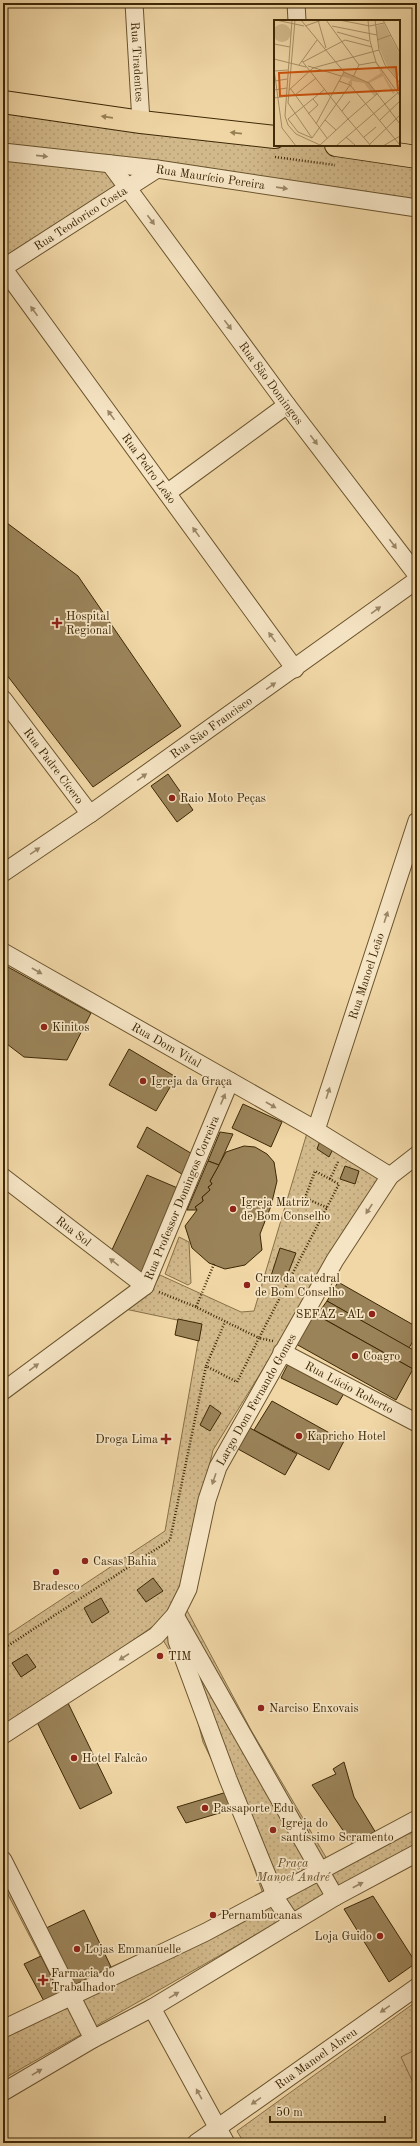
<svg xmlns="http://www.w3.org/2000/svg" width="420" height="2146" font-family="'Old Standard TT',serif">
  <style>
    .park { fill: url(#park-dots); stroke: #887048 }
    .pitch { fill: #d2b98b; stroke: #887048 }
    .building { fill: #9b8359; stroke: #3d2806 }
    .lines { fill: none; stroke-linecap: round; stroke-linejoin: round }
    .minor-casing { stroke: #6a542e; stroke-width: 19 }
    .major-casing { stroke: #3d2806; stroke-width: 24 }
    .path { stroke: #3d2806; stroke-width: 2.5; stroke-dasharray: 1 2; stroke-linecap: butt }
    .minor { stroke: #f6e5c5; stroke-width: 17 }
    .major { stroke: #f1d7a6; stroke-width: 22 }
    .oneway { fill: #978056 }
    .oneway2 { fill: #9a8666 }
    .poi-dot { fill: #8f2418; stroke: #f6e5c5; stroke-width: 1.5 }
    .labels { text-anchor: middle; stroke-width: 3.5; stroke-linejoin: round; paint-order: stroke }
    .street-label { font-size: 12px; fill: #3d2806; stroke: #f6e5c5 }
    .poi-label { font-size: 12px; fill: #3d2806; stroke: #f6e5c5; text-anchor: start }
    .park-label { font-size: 12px; font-style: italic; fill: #624c27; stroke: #f6e5c5 }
    .inset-road { fill: none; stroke: #a99166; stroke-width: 1 }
    .view { fill: #ce520b; fill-opacity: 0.15; stroke: #ce520b; stroke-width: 2 }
    .inset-edge { fill: none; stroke: #3d2806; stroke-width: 2 }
  </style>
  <defs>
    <pattern id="park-dots" width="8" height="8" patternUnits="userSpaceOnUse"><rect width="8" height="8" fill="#d2b98b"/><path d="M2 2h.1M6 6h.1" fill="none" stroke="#b59f76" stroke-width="1.8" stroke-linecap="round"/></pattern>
  </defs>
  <rect width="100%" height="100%" fill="#f1d7a6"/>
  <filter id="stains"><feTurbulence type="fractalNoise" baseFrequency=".005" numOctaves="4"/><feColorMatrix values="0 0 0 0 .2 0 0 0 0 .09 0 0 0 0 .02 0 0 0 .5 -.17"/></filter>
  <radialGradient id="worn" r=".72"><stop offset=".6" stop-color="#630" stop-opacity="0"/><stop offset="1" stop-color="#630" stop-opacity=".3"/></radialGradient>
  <!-- park -->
  <g class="park">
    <polygon points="3,102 275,145 336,145 417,157 417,208 110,164 128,189 3,268"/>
    <polygon points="307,1133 381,1178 213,1450 180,1589 170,1609 156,1624 3,1732 3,1638 165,1531 201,1325 125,1309 152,1289 160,1275 241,1312 254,1311"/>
    <polygon points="179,1237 189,1242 191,1283 188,1285 165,1274"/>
    <polygon points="182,1601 251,1730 327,1859 417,1811 417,1843 3,2079 3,2023 61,1996 3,1885 3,1844 42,1930 111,1967 264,1897 230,1798 203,1742 187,1679 163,1640"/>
    <polygon points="417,2001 417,2143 244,2143 237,2131"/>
  </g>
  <!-- pitch -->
  <polygon class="pitch" points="417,2049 417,2091 401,2057"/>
  <!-- building -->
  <g class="building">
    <polygon points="3,520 78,576 181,726 93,787 3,670"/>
    <polygon points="168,774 193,810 177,822 151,786"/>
    <polygon points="8,967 91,1013 67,1060 24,1057 3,1041 3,976"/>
    <polygon points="129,1049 176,1077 156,1111 109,1085"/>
    <polygon points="243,1104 282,1122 271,1147 232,1128"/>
    <polygon points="147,1127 194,1155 185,1176 137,1147"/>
    <polygon points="220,1132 233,1134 219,1165 208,1161"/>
    <polygon points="320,1141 333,1149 329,1157 317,1149"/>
    <polygon points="244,1146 255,1147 267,1154 274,1162 277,1181 271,1206 260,1234 262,1250 245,1265 225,1269 209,1263 192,1248 185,1226 197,1210 195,1207 203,1201 202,1197 210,1190 208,1187 212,1184 210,1181 226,1152"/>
    <polygon points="208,1161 219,1165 210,1181 212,1184 208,1187 210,1190 202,1197 203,1201 195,1207 197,1210 187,1210"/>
    <polygon points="345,1166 359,1171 355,1184 340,1179"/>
    <polygon points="147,1175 180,1189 143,1281 110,1254"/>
    <polygon points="280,1248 296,1253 285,1281 271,1276"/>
    <polygon points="338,1282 417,1327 417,1334 409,1348 327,1301"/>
    <polygon points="327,1301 417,1352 417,1359 413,1369 317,1315"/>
    <polygon points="313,1313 413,1369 396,1400 296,1344"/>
    <polygon points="178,1319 202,1324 199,1341 175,1335"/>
    <polygon points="289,1362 346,1390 337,1405 281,1378"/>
    <polygon points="272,1401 344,1441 329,1470 254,1430"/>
    <polygon points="210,1405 221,1413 210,1431 200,1425"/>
    <polygon points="250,1428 297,1454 285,1475 238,1449"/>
    <polygon points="153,1578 163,1591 146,1602 137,1590"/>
    <polygon points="101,1598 109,1612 92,1623 84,1608"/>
    <polygon points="27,1654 36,1667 21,1677 12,1663"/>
    <polygon points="68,1703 112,1793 80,1809 37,1722"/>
    <polygon points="344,1762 354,1797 376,1833 353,1845 312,1785 336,1774 333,1769"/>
    <polygon points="227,1792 233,1809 186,1823 177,1807"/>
    <polygon points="373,1896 416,1963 389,1982 344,1909"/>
    <polygon points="84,1910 111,1967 70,1987 42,1930"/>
    <polygon points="41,1956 61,1996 45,2003 24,1964"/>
  </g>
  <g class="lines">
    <defs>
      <g id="minor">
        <path id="s1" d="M134,3L141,122"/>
        <polyline points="296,3 297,21"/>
        <path id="s2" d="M3,152L157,169L417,208"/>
        <path id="s3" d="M110,164L287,405L417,575"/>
        <path id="s4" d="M3,268L295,669"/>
        <path id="s5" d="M3,268L157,169"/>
        <polyline points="167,493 287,405"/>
        <path id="s6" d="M3,699L90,814"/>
        <path id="s7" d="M3,873L90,814L417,580"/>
        <path id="s8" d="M3,952L309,1126L390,1176"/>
        <path id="s9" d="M316,1130L417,821"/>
        <path id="s10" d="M3,1177L145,1286"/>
        <path id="s11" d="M282,1352L417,1423"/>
        <path id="s12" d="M3,1391L145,1286L230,1081"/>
        <polyline points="175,1615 177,1641 228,1779 278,1902 292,1923"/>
        <polyline points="177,1619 335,1897"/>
        <path id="s13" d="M3,1735L156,1636L175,1615L188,1589L207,1500L218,1467L335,1260L390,1176L417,1155"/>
        <polyline points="3,1860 93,2039"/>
        <polyline points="152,2008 226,2143"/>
        <polyline points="3,2029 206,1932 417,1819"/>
        <polyline points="3,2092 93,2039 152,2008 335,1897 417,1853"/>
        <path id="s14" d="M196,2143L417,1987"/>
      </g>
      <g id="major">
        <polyline points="3,102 141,122 275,137"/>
        <polyline points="336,145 417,157"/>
      </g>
    </defs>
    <!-- minor casing -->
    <use href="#minor" class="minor-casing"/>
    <!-- major casing -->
    <use href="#major" class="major-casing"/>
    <!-- path -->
    <g class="path">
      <polyline points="275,157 335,165"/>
      <polyline points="330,1179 338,1162"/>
      <polyline points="214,1264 196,1307 259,1338 237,1382 206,1366 225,1322"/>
      <polyline points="159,1292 196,1307"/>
      <polyline points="273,1341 259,1338 339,1184 315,1171 305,1198 328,1208"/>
      <polyline points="3,1649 170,1540 206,1366"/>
    </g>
    <!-- minor -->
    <use href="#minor" class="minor"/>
    <!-- major -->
    <use href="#major" class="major"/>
  </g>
  <!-- one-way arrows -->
  <defs><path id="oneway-solid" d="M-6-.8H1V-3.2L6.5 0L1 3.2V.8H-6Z"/></defs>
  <g class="oneway">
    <use href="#oneway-solid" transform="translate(107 117) rotate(-172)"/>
    <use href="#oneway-solid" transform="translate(236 133) rotate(-174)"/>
  </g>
  <g class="oneway2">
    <use href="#oneway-solid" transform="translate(42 156) rotate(6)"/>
    <use href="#oneway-solid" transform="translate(282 188) rotate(8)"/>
    <use href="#oneway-solid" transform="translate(151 220) rotate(53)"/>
    <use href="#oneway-solid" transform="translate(34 311) rotate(-126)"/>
    <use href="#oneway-solid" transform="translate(228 325) rotate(53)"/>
    <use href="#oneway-solid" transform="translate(111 415) rotate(-126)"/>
    <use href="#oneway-solid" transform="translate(314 440) rotate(53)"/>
    <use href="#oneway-solid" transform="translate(196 532) rotate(-126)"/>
    <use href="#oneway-solid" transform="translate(393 544) rotate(53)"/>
    <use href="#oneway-solid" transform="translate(376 610) rotate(-36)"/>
    <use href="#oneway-solid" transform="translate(272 637) rotate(-126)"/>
    <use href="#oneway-solid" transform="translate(271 686) rotate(-35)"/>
    <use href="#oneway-solid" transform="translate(142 777) rotate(-35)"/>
    <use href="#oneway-solid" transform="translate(35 851) rotate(-34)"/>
    <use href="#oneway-solid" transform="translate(386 917) rotate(-72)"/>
    <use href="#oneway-solid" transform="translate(37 971) rotate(30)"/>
    <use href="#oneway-solid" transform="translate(328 1093) rotate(-72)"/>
    <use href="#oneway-solid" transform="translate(223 1099) rotate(-67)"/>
    <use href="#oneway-solid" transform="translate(271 1105) rotate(30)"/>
    <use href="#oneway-solid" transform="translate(369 1209) rotate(123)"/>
    <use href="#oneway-solid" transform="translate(114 1262) rotate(-142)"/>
    <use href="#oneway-solid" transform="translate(34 1367) rotate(-36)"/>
    <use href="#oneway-solid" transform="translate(214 1479) rotate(109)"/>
    <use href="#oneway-solid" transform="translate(124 1657) rotate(147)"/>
    <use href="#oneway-solid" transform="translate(358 1885) rotate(-28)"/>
    <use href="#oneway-solid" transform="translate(174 1995) rotate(-31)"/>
    <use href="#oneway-solid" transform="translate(385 2009) rotate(145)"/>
    <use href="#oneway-solid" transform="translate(37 2072) rotate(-31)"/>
    <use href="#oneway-solid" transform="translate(199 2094) rotate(-119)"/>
    <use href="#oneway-solid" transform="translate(256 2101) rotate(145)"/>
  </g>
  <!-- markers -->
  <g class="poi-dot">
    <path d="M55 617h4v4h4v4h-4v4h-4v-4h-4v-4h4z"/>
    <circle cx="172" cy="798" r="4"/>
    <circle cx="44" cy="1027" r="4"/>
    <circle cx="143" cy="1081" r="4"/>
    <circle cx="233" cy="1209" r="4"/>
    <circle cx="247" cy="1285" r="4"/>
    <circle cx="372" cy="1314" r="4"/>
    <circle cx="355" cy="1356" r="4"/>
    <circle cx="299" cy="1436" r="4"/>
    <path d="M164 1433h4v4h4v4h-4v4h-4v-4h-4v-4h4z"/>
    <circle cx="85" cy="1561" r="4"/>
    <circle cx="56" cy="1572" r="4"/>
    <circle cx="160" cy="1656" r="4"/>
    <circle cx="261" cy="1708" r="4"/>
    <circle cx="74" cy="1758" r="4"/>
    <circle cx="205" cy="1808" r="4"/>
    <circle cx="273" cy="1830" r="4"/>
    <circle cx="213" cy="1915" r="4"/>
    <circle cx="380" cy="1936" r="4"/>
    <circle cx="77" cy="1949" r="4"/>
    <path d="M41 1974h4v4h4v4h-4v4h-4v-4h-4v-4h4z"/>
  </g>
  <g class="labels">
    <!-- street labels -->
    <g class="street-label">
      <text dy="4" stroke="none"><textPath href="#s1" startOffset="59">Rua Tiradentes</textPath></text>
      <text dy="4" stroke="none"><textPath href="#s2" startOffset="209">Rua Maurício Pereira</textPath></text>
      <text dy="4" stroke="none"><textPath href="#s5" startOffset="92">Rua Teodorico Costa</textPath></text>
      <text dy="4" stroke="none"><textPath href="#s3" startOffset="272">Rua São Domingos</textPath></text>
      <text dy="4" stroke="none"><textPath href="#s4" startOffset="248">Rua Pedro Leão</textPath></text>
      <text dy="4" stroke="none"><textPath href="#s7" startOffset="254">Rua São Francisco</textPath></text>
      <text dy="4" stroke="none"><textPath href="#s6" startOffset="84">Rua Padre Cícero</textPath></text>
      <text dy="4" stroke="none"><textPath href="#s9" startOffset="162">Rua Manoel Leão</textPath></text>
      <text dy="4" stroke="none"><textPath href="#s8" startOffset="188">Rua Dom Vital</textPath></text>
      <text dy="4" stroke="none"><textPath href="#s12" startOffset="272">Rua Professor Domingos Correira</textPath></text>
      <text dy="4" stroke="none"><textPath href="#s10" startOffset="89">Rua Sol</textPath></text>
      <text dy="4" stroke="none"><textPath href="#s11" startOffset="76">Rua Lúcio Roberto</textPath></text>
      <text dy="4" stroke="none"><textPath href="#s13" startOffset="443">Largo Dom Fernando Gomes</textPath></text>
      <text dy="4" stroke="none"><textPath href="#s14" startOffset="147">Rua Manoel Abreu</textPath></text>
    </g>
    <!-- poi labels -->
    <g class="poi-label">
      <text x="66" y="620">Hospital<tspan x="66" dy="14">Regional</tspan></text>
      <text x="180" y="802">Raio Moto Peças</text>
      <text x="52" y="1031">Kinitos</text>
      <text x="151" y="1085">Igreja da Graça</text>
      <text x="241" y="1206">Igreja Matriz<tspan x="241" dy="14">de Bom Conselho</tspan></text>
      <text x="255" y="1282">Cruz da catedral<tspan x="255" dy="14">de Bom Conselho</tspan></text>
      <text x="364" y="1318" text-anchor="end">SEFAZ - AL</text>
      <text x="363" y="1360">Coagro</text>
      <text x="307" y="1440">Kapricho Hotel</text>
      <text x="158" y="1443" text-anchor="end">Droga Lima</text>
      <text x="93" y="1565">Casas Bahia</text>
      <text x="56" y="1590" text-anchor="middle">Bradesco</text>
      <text x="168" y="1660">TIM</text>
      <text x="269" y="1712">Narciso Enxovais</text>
      <text x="82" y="1762">Hotel Falcão</text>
      <text x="213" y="1812">Passaporte Edu</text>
      <text x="281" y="1827">Igreja do<tspan x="281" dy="14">santíssimo Scramento</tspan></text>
      <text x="221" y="1919">Pernambucanas</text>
      <text x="372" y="1940" text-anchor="end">Loja Guido</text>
      <text x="85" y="1953">Lojas Emmanuelle</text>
      <text x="51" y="1977">Farmacia do<tspan x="51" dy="14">Trabalhador</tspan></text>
    </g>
    <!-- park labels -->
    <g class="park-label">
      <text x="293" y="1867">Praça<tspan x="293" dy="14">Manoel André</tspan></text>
    </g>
  </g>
  <!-- overview -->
  <g transform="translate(274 20)">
    <rect width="126" height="126" fill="#f1d7a6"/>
    <path d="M110,4L126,35V55L122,57L112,44L105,27L102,6ZM101,42H102L121,73L119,74L115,67L100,76L90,63L78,61V66L74,63L77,59L67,56L70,52L93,62L107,53ZM109,56L115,67L103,73L95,63Z" fill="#d2b98b" fill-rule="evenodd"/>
    <path d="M-1 13a9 9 0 1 1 18 0a9 9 0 1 1-18 0Z" fill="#d2b98b"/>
    <path class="inset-road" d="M2,0L30,6M18,0L11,96L14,105L22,114L46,125M21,0L14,83L38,118M27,0L70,52L95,63L126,104M44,0L52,28M52,0L85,45M65,0L96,6L110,3M94,0L96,21L102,42L126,76M101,0L105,30L111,45L126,63M109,0L126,33M31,6L48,0M58,6L103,15M63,12L95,21M103,20L117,15M0,24L16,27M0,39L32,47M28,41L74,99L103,74M29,42L71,20L98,27M25,45L43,20M85,45L102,42M34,46L67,56M0,49L8,108L22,126M0,51L14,50M79,57L85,45M1,61L13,59M65,61L76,65L126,125M16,68L53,118M0,70L13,68M15,70L39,48L105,30M0,78L21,75L42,58M68,91L76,81M34,94L44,85L39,79M51,100L62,110M106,100L126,81M42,104L70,52M72,117L82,126M90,117L102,107M38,118L24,112L14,99L51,69M38,118L76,65M96,124L126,95M45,126L74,99L97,126M62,126L126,71M109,126L126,116"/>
    <path class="view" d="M122,47L124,70L6,76L5,53Z"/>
    <rect width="126" height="126" class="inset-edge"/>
  </g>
  <!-- margin -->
  <rect width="420" height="2146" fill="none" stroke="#f1d7a6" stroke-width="16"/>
  <rect x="4" y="4" width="412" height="2138" fill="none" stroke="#3d2806" stroke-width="2"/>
  <rect x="8" y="8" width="404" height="2130" fill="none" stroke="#3d2806"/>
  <!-- scale -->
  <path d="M270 2116v6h115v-6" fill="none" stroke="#3d2806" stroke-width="2"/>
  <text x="276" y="2116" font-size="12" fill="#3d2806" stroke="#f6e5c5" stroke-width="3" paint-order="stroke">50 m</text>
  <rect width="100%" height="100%" filter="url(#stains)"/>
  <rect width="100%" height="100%" fill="url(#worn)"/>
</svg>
